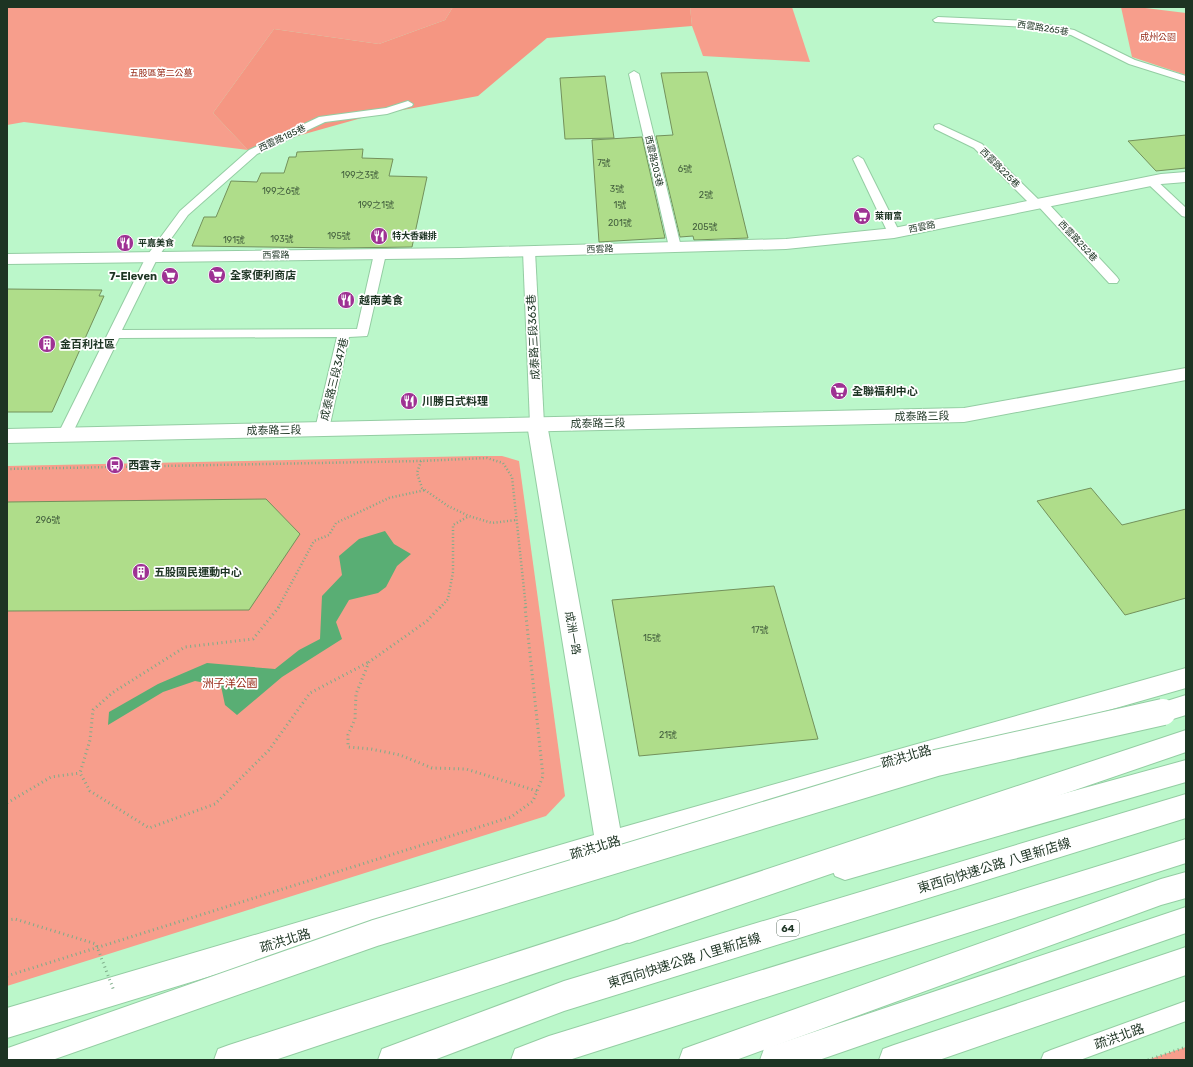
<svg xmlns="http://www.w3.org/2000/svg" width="1193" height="1067" font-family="Rubik,'Noto Sans TC',sans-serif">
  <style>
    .green { fill: #f79e8c }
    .forest { fill: #f59682 }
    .water { fill: #59ae74 }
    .building { fill: #afdd8a; stroke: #73915b }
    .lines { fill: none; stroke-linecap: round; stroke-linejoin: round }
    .service-casing { stroke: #94cda3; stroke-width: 2 }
    .minor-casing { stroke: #94cda3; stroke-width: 2 }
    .tertiary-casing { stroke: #94cda3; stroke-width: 2 }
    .secondary-casing { stroke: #94cda3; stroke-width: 2 }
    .trunk-casing { stroke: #94cda3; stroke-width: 2 }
    .path-far1 { stroke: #7eac89; stroke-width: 2.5; stroke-dasharray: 1 2.5; stroke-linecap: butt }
    .path { stroke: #7eac89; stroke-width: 3; stroke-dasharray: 1 3.5; stroke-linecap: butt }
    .service { fill: #fff; fill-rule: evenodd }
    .minor { fill: #fff; fill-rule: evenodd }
    .tertiary { fill: #fff; fill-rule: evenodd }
    .secondary { fill: #fff; fill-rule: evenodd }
    .trunk { fill: #fff; fill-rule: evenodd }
    .trunk-bridge-casing { stroke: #94cda3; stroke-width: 28; stroke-linecap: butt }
    .path-bridge { stroke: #7eac89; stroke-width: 3; stroke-dasharray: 1 3.5; stroke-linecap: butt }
    .trunk-bridge { stroke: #fff; stroke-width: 26 }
    .labels { text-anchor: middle; stroke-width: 3.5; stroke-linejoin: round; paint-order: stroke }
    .far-street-label { font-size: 9px; fill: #1d3423; stroke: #fff }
    .far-park-label { font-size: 9px; fill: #972916; stroke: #fff }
    .number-label { font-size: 9px; fill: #425e3d }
    .far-poi-label { font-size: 9px; font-weight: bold; fill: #1d3423; stroke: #fff; text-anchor: start }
    .shield { fill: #fff; stroke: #617165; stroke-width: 1 }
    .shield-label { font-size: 10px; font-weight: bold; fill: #1d3423 }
    .poi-label { font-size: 11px; font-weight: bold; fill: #1d3423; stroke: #fff; text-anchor: start }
    .street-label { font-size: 11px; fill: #1d3423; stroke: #fff }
    .park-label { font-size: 11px; fill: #972916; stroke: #fff }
    .near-street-label { font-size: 13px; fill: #1d3423; stroke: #fff }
  </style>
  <rect width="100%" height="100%" fill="#bbf7ca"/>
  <!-- green -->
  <g class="green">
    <polygon points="7,7 453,7 445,20 379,44 274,29 213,113 248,150 24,122 7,125"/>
    <polygon points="690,7 792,7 810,62 703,56 692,26"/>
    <polygon points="1121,7 1137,7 1186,13 1186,75 1132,57"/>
    <polygon points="478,456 502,456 519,461 565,796 546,816 7,986 7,466"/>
    <polygon points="1186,1047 1186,1060 1147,1060"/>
  </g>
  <!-- forest -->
  <polygon class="forest" points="453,7 690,7 692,26 547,38 478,96 365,117 248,150 213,113 274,29 379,44 445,20"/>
  <!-- water -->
  <polygon class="water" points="385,531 394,544 411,554 397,566 386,587 378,593 349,600 336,622 342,639 282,677 237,715 225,705 221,686 195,681 163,692 108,725 109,712 158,684 207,663 275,669 299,650 320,639 322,596 342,575 339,556 359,539"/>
  <!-- building -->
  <g class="building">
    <polygon points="707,72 730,164 748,238 694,240 693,236 680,237 656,136 673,135 661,73"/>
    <polygon points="605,76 614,138 565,139 560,78"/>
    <polygon points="1186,135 1186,168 1156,171 1128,141"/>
    <polygon points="642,137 665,238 599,242 592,140"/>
    <polygon points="363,149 362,158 393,159 389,176 427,177 412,247 339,248 192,246 204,217 216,217 231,181 257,182 261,173 284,173 289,157 296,157 297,152"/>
    <polygon points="7,289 102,290 99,296 104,296 52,412 7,412"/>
    <polygon points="1091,488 1122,525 1186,509 1186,598 1125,615 1037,501"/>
    <polygon points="266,499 300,534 249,610 7,611 7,502"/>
    <polygon points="774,586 818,739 639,756 612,600"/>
  </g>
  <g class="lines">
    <defs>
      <g id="service">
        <polygon points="938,17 1029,21 1074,30 1135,60 1186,76 1186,82 1129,64 1071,35 1029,27 935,22 933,20"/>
        <polygon points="634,71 639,74 681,247 679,249 671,249 669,247 629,74"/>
        <polygon points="408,101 413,104 412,106 387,114 325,122 257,154 188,215 158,257 122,330 357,329 374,254 376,251 384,251 386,254 368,333 367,336 349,337 329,429 327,432 322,434 317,432 315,429 337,337 119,338 72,434 70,437 65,439 60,437 58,434 146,257 180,211 249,150 319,117 386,108"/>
        <polygon points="939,124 982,144 1039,200 1046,201 1117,277 1119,280 1117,283 1109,283 1039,207 1032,206 974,148 935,129 934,127 935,125"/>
        <polygon points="858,156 863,159 900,233 898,235 890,235 888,233 853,159"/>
        <polygon points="1151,178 1155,179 1186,208 1186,217 1182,216 1147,183 1145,181"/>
        <polygon points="529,247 533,248 535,251 544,424 542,427 537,429 532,427 530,424 523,251 525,248"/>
        <polygon points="1186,1001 1186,1021 1080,1060 1041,1060 1044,1053 1051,1050"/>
      </g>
      <g id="minor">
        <polygon points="1186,172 1186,182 1161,184 894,238 786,249 460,258 7,264 7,254 460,248 786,239 894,228 1161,174"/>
        <polygon points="537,417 544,419 547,424 620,828 1186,668 1186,688 881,775 609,855 7,1038 7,1008 594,835 527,424 530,419"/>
      </g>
      <g id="tertiary">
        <polygon points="1186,760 1186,782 845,880 835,876 831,867 835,858 845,854"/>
        <polygon points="1186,872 1186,898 1161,905 736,1060 679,1060 683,1049 694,1045 1161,879"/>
        <polygon points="644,911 654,914 658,924 654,934 644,937 275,1060 214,1060 218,1049 229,1045"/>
      </g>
      <polygon id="secondary" points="1186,368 1186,380 964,422 7,443 7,429 964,408"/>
      <g id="trunk">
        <polygon points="1186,695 1186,715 1163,722 1154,719 1151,712 1154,705"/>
        <polygon points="1186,730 1186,752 629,943 619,939 615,929 619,919 629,915"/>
        <polygon points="1186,794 1186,818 564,1011 434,1060 378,1060 382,1049 564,981"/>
        <polygon points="1186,839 1186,863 569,1060 511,1060 515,1049 549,1036"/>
        <polygon points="1186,907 1186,933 819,1060 760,1060 764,1049 775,1045"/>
        <polygon points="1186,947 1186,975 939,1060 879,1060 883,1049 894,1045"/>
      </g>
    </defs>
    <!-- service casing -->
    <use href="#service" class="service-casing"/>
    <!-- minor casing -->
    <use href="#minor" class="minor-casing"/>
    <!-- tertiary casing -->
    <use href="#tertiary" class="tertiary-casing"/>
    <!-- secondary casing -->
    <use href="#secondary" class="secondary-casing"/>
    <!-- trunk casing -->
    <use href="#trunk" class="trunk-casing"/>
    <!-- path-far1 -->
    <g class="path-far1">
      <polyline points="421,461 417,473 422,488 448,506 469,516 492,523 516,520"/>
      <polyline points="7,469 421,461 487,458 503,463 512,477 526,608"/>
      <polyline points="278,608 314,541 329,535 336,523 389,498 425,490"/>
      <polyline points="440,608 448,599 453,572 453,525 469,516"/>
    </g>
    <!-- path -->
    <g class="path">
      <polyline points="279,607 253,639 185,647 112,693 93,710 90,740 80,773 90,791 149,828 215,804 269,750 310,693 369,662"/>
      <polyline points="440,607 427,621 369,662 356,694 355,719 348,735 348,747 371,749 400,755 432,768 466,769 537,791"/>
      <polyline points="7,803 51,777 80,773"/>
      <polyline points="7,976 511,817 533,801 543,776 525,607"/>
      <polyline points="1148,1060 1186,1047"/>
    </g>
    <!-- service -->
    <use href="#service" class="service"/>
    <!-- minor -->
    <use href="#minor" class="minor"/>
    <!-- tertiary -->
    <use href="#tertiary" class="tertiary"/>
    <!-- secondary -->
    <use href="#secondary" class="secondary"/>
    <!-- trunk -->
    <use href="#trunk" class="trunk"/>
    <defs>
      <polyline id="trunk-bridge" points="13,1060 375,933 936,763 1163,712"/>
    </defs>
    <!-- trunk-bridge casing -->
    <use href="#trunk-bridge" class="trunk-bridge-casing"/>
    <!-- path-bridge -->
    <polyline class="path-bridge" points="7,920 15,919 96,944 114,991"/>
    <!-- trunk-bridge -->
    <use href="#trunk-bridge" class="trunk-bridge"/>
  </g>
  <!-- icons -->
  <defs>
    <symbol id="supermarket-disc" viewBox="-11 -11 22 22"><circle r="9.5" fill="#9e3293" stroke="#fff"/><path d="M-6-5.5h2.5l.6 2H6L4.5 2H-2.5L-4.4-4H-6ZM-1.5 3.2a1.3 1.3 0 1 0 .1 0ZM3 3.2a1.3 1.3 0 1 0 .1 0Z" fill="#fff"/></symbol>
    <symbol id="restaurant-disc" viewBox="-11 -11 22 22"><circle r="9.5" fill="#9e3293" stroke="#fff"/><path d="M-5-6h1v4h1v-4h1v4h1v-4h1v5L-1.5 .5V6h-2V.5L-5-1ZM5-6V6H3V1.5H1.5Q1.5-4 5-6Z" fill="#fff"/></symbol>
    <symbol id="building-disc" viewBox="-11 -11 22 22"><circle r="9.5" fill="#9e3293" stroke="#fff"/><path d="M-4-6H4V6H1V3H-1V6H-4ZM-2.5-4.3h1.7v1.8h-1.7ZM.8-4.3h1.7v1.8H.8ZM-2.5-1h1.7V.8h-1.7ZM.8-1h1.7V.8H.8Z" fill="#fff"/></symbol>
    <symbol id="bus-disc" viewBox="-11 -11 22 22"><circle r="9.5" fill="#9e3293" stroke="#fff"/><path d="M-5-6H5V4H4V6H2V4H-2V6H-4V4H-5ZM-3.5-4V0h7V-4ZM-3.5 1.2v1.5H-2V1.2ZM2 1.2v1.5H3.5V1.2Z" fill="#fff"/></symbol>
  </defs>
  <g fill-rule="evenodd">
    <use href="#supermarket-disc" x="852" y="206" width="20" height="20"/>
    <use href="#restaurant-disc" x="369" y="226" width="20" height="20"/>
    <use href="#restaurant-disc" x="115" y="233" width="20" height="20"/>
    <use href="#supermarket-disc" x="207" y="265" width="20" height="20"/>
    <use href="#supermarket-disc" x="160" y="266" width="20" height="20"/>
    <use href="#restaurant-disc" x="336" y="290" width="20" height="20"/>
    <use href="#building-disc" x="37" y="334" width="20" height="20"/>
    <use href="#supermarket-disc" x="829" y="381" width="20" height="20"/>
    <use href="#restaurant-disc" x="399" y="391" width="20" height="20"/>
    <use href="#bus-disc" x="105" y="455" width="20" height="20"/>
    <use href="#building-disc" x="131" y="562" width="20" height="20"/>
  </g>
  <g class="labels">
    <!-- far-street labels -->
    <g class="far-street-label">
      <text transform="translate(1043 28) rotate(9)" y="3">西雲路265巷</text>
      <text transform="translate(282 138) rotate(-25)" y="3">西雲路185巷</text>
      <text transform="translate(654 161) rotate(77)" y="3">西雲路203巷</text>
      <text transform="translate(1000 168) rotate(45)" y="3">西雲路225巷</text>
      <text transform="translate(922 227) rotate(-11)" y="3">西雲路</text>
      <text transform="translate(1078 241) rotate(47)" y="3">西雲路252巷</text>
      <text transform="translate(600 249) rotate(-2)" y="3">西雲路</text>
      <text transform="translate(276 255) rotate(-1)" y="3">西雲路</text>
    </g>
    <!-- far-park labels -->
    <g class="far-park-label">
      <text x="1158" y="40">成州公園</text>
      <text x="161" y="76">五股區第二公墓</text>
    </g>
    <!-- number labels -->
    <g class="number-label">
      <text x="604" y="166">7號</text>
      <text x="685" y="172">6號</text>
      <text x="360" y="178">199之3號</text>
      <text x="617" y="192">3號</text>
      <text x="281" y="194">199之6號</text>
      <text x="706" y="198">2號</text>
      <text x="376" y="208">199之1號</text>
      <text x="620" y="208">1號</text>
      <text x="620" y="226">201號</text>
      <text x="705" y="230">205號</text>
      <text x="339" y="239">195號</text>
      <text x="282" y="242">193號</text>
      <text x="234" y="243">191號</text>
      <text x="48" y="523">296號</text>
      <text x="760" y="633">17號</text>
      <text x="652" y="641">15號</text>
      <text x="668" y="738">21號</text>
    </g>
    <!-- far-poi labels -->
    <g class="far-poi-label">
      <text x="875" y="219">萊爾富</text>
      <text x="392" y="239">特大香雞排</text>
      <text x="138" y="246">平嘉美食</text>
    </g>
    <!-- shield labels -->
    <rect class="shield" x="777" y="920" width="22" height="16" rx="3"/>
    <g class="shield-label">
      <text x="788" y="932">64</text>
    </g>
    <!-- poi labels -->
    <g class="poi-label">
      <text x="230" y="279">全家便利商店</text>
      <text x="157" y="280" text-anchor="end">7-Eleven</text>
      <text x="359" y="304">越南美食</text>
      <text x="60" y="348">金百利社區</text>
      <text x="852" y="395">全聯福利中心</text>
      <text x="422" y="405">川勝日式料理</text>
      <text x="128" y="469">西雲寺</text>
      <text x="154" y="576">五股國民運動中心</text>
    </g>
    <!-- street labels -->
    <g class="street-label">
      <text transform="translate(533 337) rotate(-93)" y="4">成泰路三段363巷</text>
      <text transform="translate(334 379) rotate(-76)" y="4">成泰路三段347巷</text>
      <text transform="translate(922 416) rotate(-1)" y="4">成泰路三段</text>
      <text transform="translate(598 423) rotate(-1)" y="4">成泰路三段</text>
      <text transform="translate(274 430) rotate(-1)" y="4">成泰路三段</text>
      <text transform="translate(573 633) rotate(80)" y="4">成洲一路</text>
    </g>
    <!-- park labels -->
    <g class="park-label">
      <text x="230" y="687">洲子洋公園</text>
    </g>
    <!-- near-street labels -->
    <g class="near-street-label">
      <text transform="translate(906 756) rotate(-16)" y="5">疏洪北路</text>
      <text transform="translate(595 847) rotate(-17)" y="5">疏洪北路</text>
      <text transform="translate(994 865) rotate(-17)" y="5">東西向快速公路 八里新店線</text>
      <text transform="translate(285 940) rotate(-17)" y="5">疏洪北路</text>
      <text transform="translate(684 960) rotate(-17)" y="5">東西向快速公路 八里新店線</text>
      <text transform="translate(1119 1036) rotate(-20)" y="5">疏洪北路</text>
    </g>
  </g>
  <!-- border -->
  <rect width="1193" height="1067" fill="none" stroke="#1d3423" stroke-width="16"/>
</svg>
